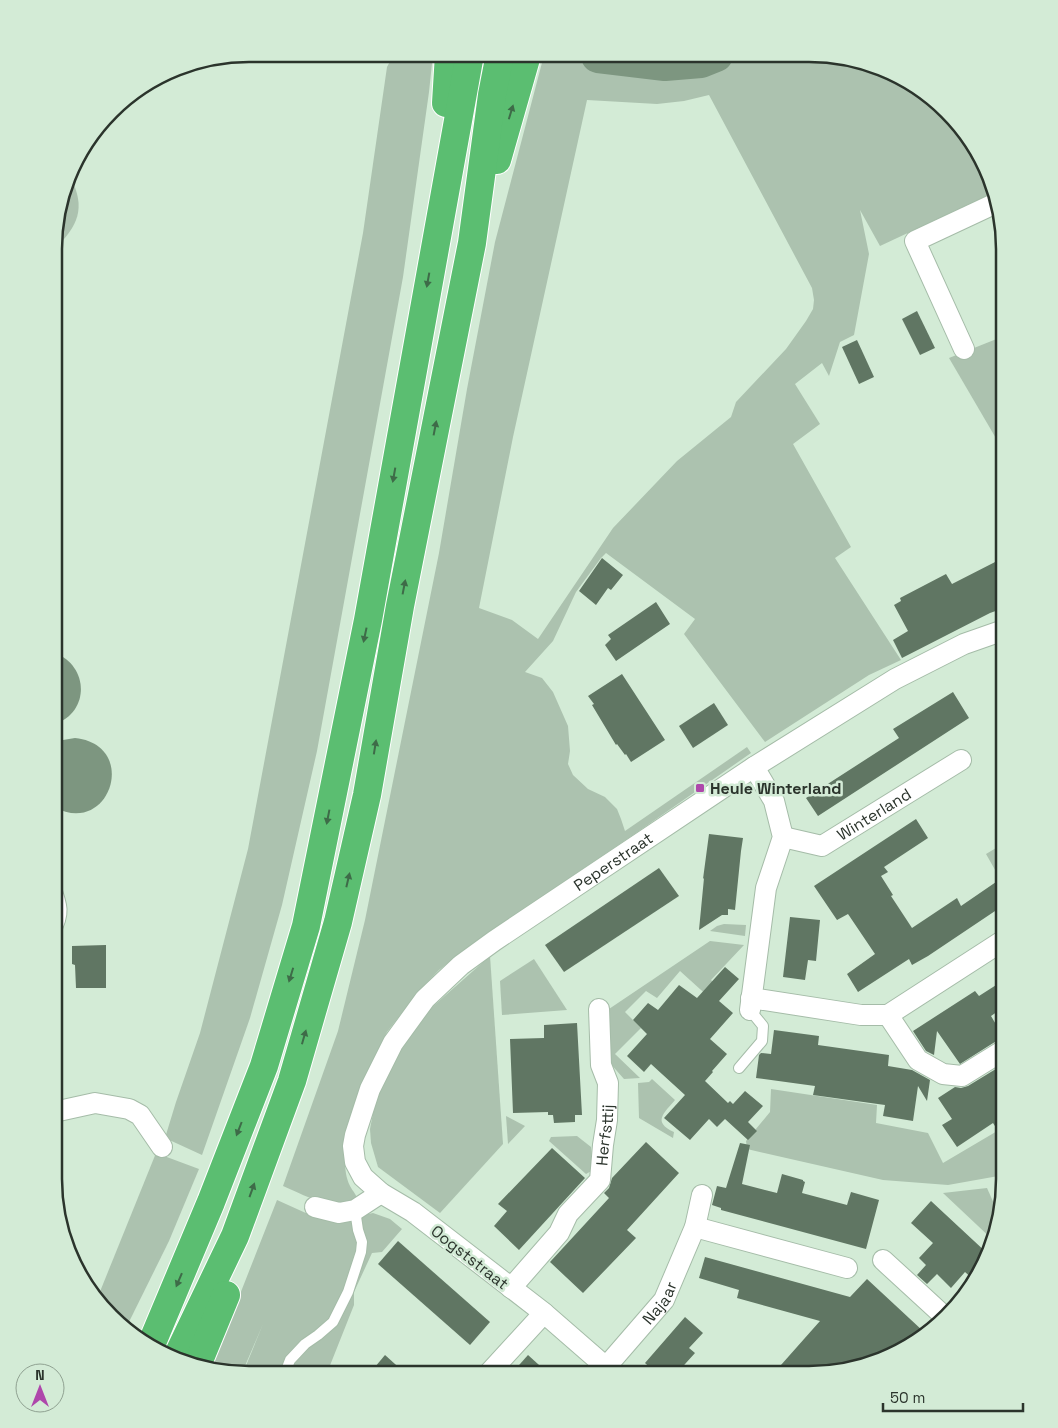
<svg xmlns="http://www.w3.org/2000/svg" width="1058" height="1428" font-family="'Space Grotesk',sans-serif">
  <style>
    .green { fill: #acc2af; fill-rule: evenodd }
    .water { fill: #7d9680 }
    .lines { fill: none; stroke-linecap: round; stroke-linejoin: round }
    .river { stroke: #7d9680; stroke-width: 34 }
    .building { fill: #607663 }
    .service-casing { stroke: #a5bca8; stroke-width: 12 }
    .minor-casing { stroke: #a5bca8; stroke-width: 22 }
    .motorway-casing { stroke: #fff; stroke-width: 30 }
    .service { stroke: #fff; stroke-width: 10 }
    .minor { stroke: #fff; stroke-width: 20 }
    .motorway { stroke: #5bbe71; stroke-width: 28 }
    .oneway { fill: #3e6b48 }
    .poi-dot { fill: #ae47ab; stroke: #d3ebd6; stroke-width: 2 }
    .labels { text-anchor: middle; stroke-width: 5; stroke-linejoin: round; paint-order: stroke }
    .poi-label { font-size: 16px; font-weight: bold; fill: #2b342c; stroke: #d3ebd6; text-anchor: start }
    .street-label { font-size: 16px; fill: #2b342c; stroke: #d3ebd6 }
    .rim { fill: none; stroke: #2b342c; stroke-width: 2.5 }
  </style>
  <rect width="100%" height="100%" fill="#d3ebd6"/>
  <!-- green -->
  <g class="green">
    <polygon points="394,54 433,54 429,92 403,277 317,751 282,905 250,1018 202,1155 165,1138 176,1102 200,1033 248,849 363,233 387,67"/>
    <path d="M544,55H595L594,66C641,72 691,81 734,55H835L883,69L928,94L984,162L991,194L880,246L860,210L869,254L854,335L840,342L829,376L822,363L795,384L820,424L793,444L851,547L835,558L901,660L869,675L765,742L684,634L695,619L606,553L601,558L576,592L553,641L525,672L542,678L553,692L568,726L570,751L568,764L573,775L588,789L605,797L617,809L621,819L625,831L747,747L751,753L639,831L475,942L439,970L420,990L387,1032L367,1076L345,1160C345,1169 346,1178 350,1186C353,1192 357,1194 357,1201C332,1211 306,1196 283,1186L338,1031L365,920L439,553L467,389L495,242ZM709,95L812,288L814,300L813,309L806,321L786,349L736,402L731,417L677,461L613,528L538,639L512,620L479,608L513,437L587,100L657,104L684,101Z"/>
    <path d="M71,178C86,209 78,225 55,249V223Z"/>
    <polygon points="1004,336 1004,452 949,358"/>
    <polygon points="1004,844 1004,878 1001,874 998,875 986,854 1001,845"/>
    <polygon points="724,924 746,925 745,936 710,931 717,926"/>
    <polygon points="710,941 744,945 711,980 720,988 711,999 680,971 657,998 646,991 625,1012 641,1028 615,1054 640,1078 624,1079 609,1062 606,1011"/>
    <polygon points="490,956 503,1144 440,1213 378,1167 371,1143 370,1129 375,1103 398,1052 430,1009"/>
    <polygon points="534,959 567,1010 502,1015 500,981"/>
    <path d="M652,1079L675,1100C664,1113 652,1122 674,1132L673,1138L639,1118L638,1083L649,1082Z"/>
    <polygon points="771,1089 877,1105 876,1123 928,1133 943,1163 1004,1127 1004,1175 948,1185 883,1180 747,1149 746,1141 770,1112"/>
    <polygon points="506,1116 525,1126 508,1144"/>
    <polygon points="577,1136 591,1147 593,1170 586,1174 549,1141 551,1137"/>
    <polygon points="156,1153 199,1169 169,1241 126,1328 102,1308 97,1299"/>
    <polygon points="987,1188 999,1215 994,1241 943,1193"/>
    <polygon points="277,1200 308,1214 341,1220 373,1213 390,1219 402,1229 382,1252 372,1253 354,1292 354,1305 327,1373 243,1373 263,1324 242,1373 224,1373 211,1368"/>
  </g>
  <!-- water -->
  <g class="water">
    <path d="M55,653C89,666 90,712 55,724Z"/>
    <path d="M75,738C140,745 110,838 54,807L55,745L63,740Z"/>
  </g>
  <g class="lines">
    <!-- river -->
    <polyline class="river" points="598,56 665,64 701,61 716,55"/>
  </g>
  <!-- building -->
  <g class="building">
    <polygon points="917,311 935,348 920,355 902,319"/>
    <polygon points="857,340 874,377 859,384 842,347"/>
    <polygon points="602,558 623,575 611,590 608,588 596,605 579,591"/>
    <polygon points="999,560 1004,568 1004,608 990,613 902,658 893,640 908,631 894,605 901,601 900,598 946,574 952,584"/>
    <polygon points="656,602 670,624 616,661 605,645 611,639 608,635"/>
    <polygon points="622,674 665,740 631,762 626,754 625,755 617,744 616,745 592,705 594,704 588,696"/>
    <polygon points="953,692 969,718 818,816 806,798 899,738 893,729"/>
    <polygon points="714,703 728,725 693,748 679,726"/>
    <polygon points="916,819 928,838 884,867 888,872 881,876 893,895 891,896 912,928 957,898 961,906 996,882 997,883 1004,879 1004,905 928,956 912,965 909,959 858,992 847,974 875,954 848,914 837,920 814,886"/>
    <polygon points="709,834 743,838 741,851 735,910 728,909 728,915 722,915 699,930 704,878 703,879"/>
    <polygon points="659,868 679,896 564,972 545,945"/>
    <polygon points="790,917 820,920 816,961 808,960 805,980 783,977"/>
    <polygon points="106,945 106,988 76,988 75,965 72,964 72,946"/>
    <polygon points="725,967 739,979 719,1001 733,1013 710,1039 727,1054 712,1071 713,1072 705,1081 728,1103 730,1101 733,1104 745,1091 763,1106 748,1122 757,1131 748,1140 725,1119 717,1127 709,1119 690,1140 664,1118 685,1095 651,1064 644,1072 627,1056 647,1034 633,1020 648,1003 658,1010 679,985 697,998"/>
    <polygon points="1004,980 1004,1007 991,1016 1004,1038 998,1040 960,1064 937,1031 934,1055 926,1051 913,1031 975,991 979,996"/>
    <polygon points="577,1023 582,1115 575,1115 575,1122 554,1123 553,1115 548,1115 548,1112 513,1113 510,1039 544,1038 544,1025"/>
    <polygon points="774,1030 819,1036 818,1045 889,1055 888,1066 912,1070 930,1080 927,1101 918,1086 913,1121 883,1116 885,1105 813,1095 815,1086 756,1078 759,1055 761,1053 771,1054"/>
    <polygon points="1004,1064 1004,1140 993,1123 957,1147 942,1125 952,1119 938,1098 955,1087 961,1088 968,1086"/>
    <polygon points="646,1142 679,1173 627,1230 636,1238 583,1293 550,1262 609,1198 604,1193 609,1188 612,1178"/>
    <polygon points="740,1143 750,1145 742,1184 777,1193 782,1174 803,1180 803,1181 805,1182 802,1193 847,1205 851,1192 879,1200 866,1249 721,1210 721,1208 712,1205 717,1186 726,1188"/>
    <polygon points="552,1148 585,1178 519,1250 494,1226 507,1211 498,1204"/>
    <polygon points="931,1201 988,1254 975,1281 965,1272 951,1288 937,1274 927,1284 917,1275 926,1265 919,1258 933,1243 911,1223"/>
    <polygon points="398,1241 490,1322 470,1345 378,1264"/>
    <polygon points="705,1257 850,1297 867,1279 923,1331 912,1343 896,1354 809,1374 773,1374 820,1321 737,1298 739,1290 699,1278"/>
    <polygon points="685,1317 703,1333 689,1348 695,1353 676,1374 657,1374 645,1363"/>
    <polygon points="385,1355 405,1373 370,1373"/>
    <polygon points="528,1355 549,1374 512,1373"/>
  </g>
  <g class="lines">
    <defs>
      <g id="service">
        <path d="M54,934C66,913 62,904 54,883"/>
        <polyline points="739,1068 762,1041 763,1026 750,1010"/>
        <polyline points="54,1069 54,1112"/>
        <polyline points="285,1373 290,1360 305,1344 318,1335 333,1322 348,1292 361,1252 362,1242 358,1230 355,1210"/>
      </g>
      <g id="minor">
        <polyline points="964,349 915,241 994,204"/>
        <path id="s1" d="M783,837L822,846L961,760"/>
        <polyline points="751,998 861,1015 888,1015 1004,940"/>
        <polyline points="750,1010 766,888 783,837 774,801 754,767"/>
        <polyline points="888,1015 918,1060 943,1074 962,1076 1004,1050"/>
        <polyline points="54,1112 95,1103 129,1109 140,1115 162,1147"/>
        <polyline points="315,1207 339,1213 355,1210 381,1193"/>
        <polyline points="695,1227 847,1268"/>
        <polyline points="883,1260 945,1317"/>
        <path id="s2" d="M511,1288L559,1233L568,1214L600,1180L603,1145L607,1120L608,1083L601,1065L599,1009"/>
        <path id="s3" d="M606,1367L664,1300L695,1227L702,1195"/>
        <polyline points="489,1373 544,1313"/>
        <path id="s4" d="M610,1374L606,1367L544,1313L413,1212L381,1193L363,1177L355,1162L353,1146L355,1135L370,1089L393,1043L425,999L461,965L494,941L754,767L895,679L964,644L1004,630"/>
      </g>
      <g id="motorway">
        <polyline points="446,103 449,54"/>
        <polyline points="497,160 527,55"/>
        <polyline points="151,1345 211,1202 264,1066 306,926 368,620 470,54"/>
        <polyline points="178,1355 235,1236 292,1081 338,922 367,795 400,606 472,243 492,95 500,54"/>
        <polyline points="198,1363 226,1295"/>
      </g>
    </defs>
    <!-- service casing -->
    <use href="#service" class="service-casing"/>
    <!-- minor casing -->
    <use href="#minor" class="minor-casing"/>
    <!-- motorway casing -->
    <use href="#motorway" class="motorway-casing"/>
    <!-- service -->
    <use href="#service" class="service"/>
    <!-- minor -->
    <use href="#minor" class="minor"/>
    <!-- motorway -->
    <use href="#motorway" class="motorway"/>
  </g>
  <!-- one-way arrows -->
  <defs><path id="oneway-solid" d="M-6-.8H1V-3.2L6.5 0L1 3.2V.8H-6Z" transform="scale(1.25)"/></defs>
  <g class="oneway">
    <use href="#oneway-solid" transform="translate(511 112) rotate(-73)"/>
    <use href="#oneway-solid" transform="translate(428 280) rotate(100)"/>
    <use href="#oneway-solid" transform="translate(435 428) rotate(-79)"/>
    <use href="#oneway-solid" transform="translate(394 475) rotate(100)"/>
    <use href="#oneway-solid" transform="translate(404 587) rotate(-79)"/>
    <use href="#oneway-solid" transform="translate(365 635) rotate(102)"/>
    <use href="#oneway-solid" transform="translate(375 747) rotate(-81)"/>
    <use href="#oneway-solid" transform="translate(328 817) rotate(101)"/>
    <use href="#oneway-solid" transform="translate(348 880) rotate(-77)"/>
    <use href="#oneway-solid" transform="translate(291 975) rotate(107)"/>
    <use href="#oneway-solid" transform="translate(304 1037) rotate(-74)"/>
    <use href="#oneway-solid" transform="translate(239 1129) rotate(111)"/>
    <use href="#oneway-solid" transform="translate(252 1190) rotate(-70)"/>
    <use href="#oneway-solid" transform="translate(179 1280) rotate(113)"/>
  </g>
  <!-- markers -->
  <rect class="poi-dot" x="695" y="783" width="10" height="10" rx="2.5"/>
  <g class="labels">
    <!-- poi labels -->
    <g class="poi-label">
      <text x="710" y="794">Heule Winterland</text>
    </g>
    <!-- street labels -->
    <g class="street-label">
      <text dy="6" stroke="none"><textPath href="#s1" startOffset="101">Winterland</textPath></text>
      <text dy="6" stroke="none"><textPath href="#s4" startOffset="749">Peperstraat</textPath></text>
      <text dy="6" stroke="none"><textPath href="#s2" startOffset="186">Herfsttij</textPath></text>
      <text transform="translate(470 1257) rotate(38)" y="6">Oogststraat</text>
      <text dy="6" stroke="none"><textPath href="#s3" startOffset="84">Najaar</textPath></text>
    </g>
  </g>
  <!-- crop -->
  <path d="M0 0H1058V1428H0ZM249 62H809A187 187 0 0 1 996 249V1179A187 187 0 0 1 809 1366H249A187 187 0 0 1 62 1179V249A187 187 0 0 1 249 62Z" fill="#d3ebd6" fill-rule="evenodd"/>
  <path class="rim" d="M249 62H809A187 187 0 0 1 996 249V1179A187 187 0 0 1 809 1366H249A187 187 0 0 1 62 1179V249A187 187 0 0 1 249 62Z"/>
  <!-- north arrow -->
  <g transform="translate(40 1388)"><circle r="24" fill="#d3ebd6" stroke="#90a292"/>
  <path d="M0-4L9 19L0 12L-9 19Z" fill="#ae47ab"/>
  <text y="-8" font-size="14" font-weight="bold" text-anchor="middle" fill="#2b342c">N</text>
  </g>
  <!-- scale -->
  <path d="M883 1403v8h140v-8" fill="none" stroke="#2b342c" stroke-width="2.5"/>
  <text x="890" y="1403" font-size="15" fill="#2b342c" stroke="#d3ebd6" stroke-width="4" paint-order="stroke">50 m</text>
</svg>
